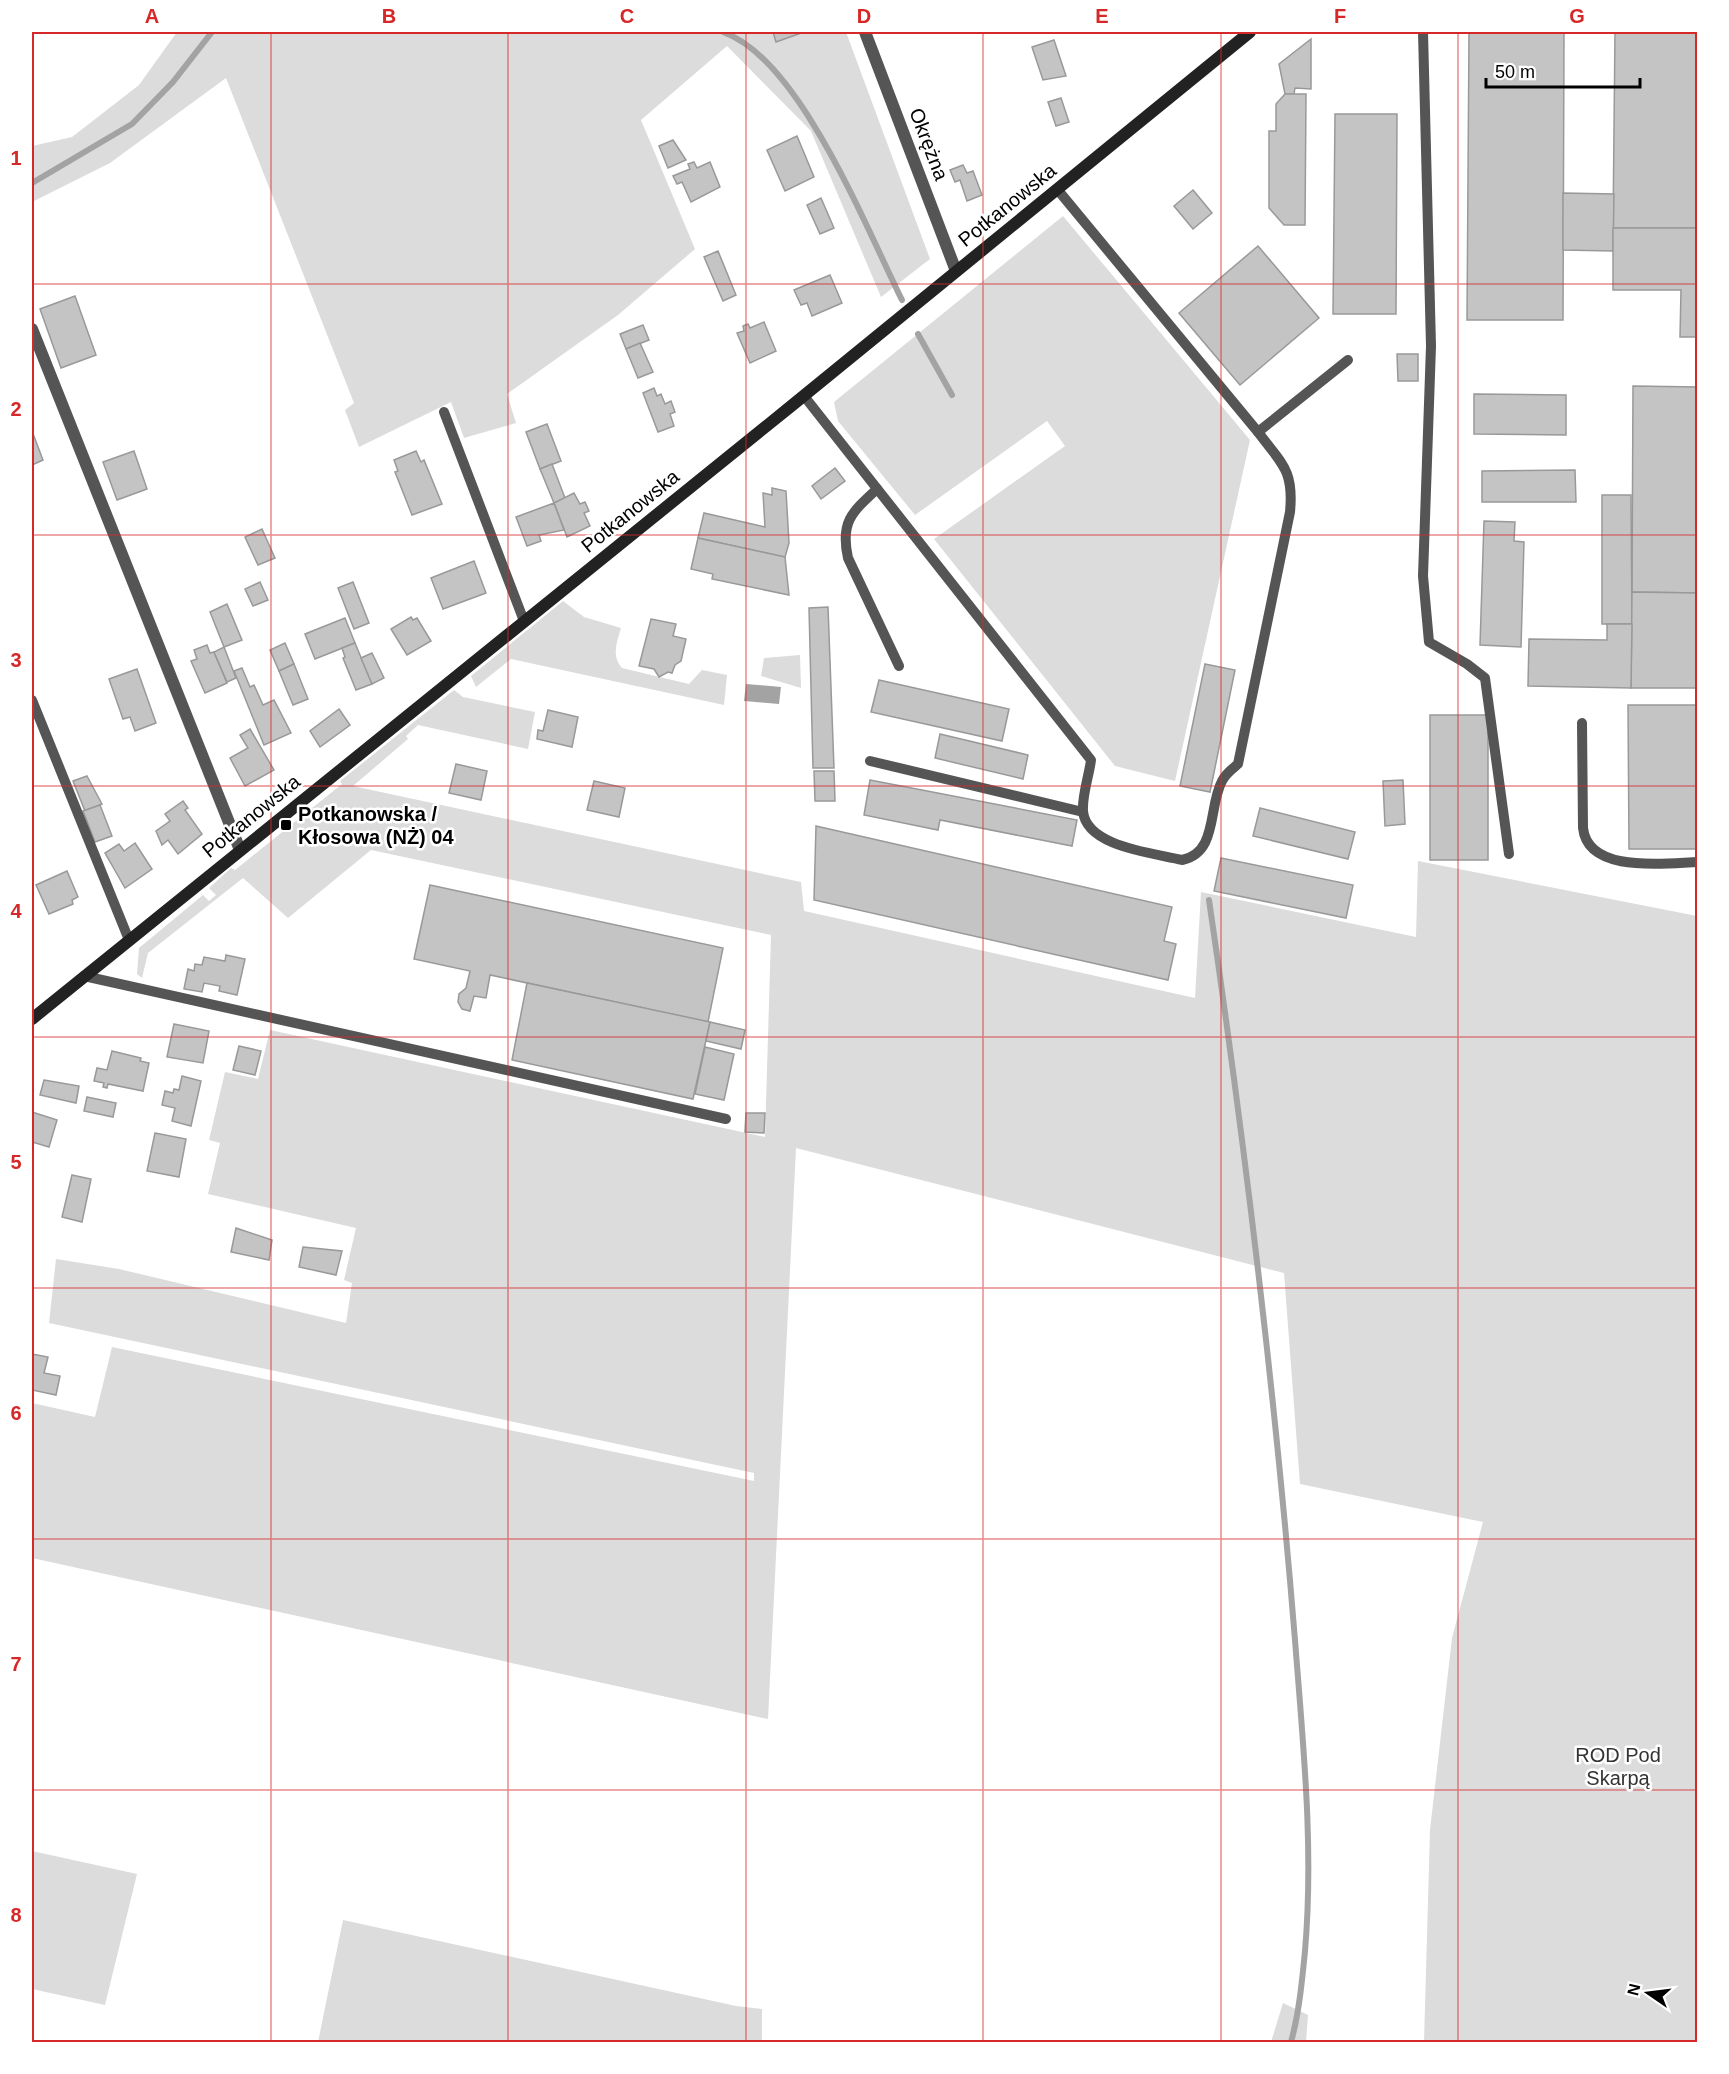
<svg xmlns="http://www.w3.org/2000/svg" width="1729" height="2074" font-family="Arial,sans-serif">
  <style>
    .green { fill: #dcdcdc }
    .water { fill: #a3a3a3 }
    .lines { fill: none; stroke-linecap: round; stroke-linejoin: round }
    .stream { stroke: #a3a3a3; stroke-width: 6 }
    .building { fill: #c4c4c4; stroke: #999; stroke-width: 1.5 }
    .lane { stroke: #555; stroke-width: 10 }
    .street { stroke: #555; stroke-width: 12 }
    .secondary { stroke: #222; stroke-width: 12 }
    .grid { fill: none; stroke: #d62828; stroke-width: 1.5; stroke-opacity: 0.55 }
    .poi-dot { fill: #000; stroke: #fff; stroke-width: 2 }
    .labels { text-anchor: middle; stroke-width: 5; stroke-linejoin: round; paint-order: stroke }
    .street-label { font-size: 20px; fill: #000; stroke: #fff }
    .poi-label { font-size: 20px; font-weight: bold; fill: #000; stroke: #fff; text-anchor: start }
    .park-label { font-size: 20px; fill: #333; stroke: #fff }
    .neatline { fill: none; stroke: #d62828; stroke-width: 2 }
    .grid-label { font-size: 20px; text-anchor: middle; font-weight: bold; fill: #d62828 }
  </style>
  <rect width="100%" height="100%" fill="#fff"/>
  <!-- green -->
  <g class="green">
    <polygon points="177,32 846,32 930,259 881,297 811,131 727,46 641,120 695,249 618,315 507,394 516,423 464,438 451,402 359,447 345,410 354,403 226,78 110,163 32,202 32,146 72,137 139,85"/>
    <polygon points="1063,216 1250,440 1175,781 1115,766 934,539 1065,446 1047,421 915,515 838,421 834,402"/>
    <path d="M563,601L584,617L621,628C617,642 611,655 622,668L689,684L702,670L727,675L724,705L511,659L476,687L471,676Z"/>
    <polygon points="800,655 801,688 761,676 764,658"/>
    <polygon points="454,690 463,697 535,712 528,749 418,725 406,736 408,739 353,786 801,882 804,911 1195,998 1201,892 1416,937 1418,861 1697,916 1697,2042 1424,2042 1430,1830 1452,1638 1483,1522 1300,1484 1284,1273 796,1148 768,1719 32,1558 32,1403 95,1417 112,1347 754,1481 754,1473 49,1323 56,1259 119,1269 346,1323 352,1283 344,1280 356,1228 208,1194 220,1143 209,1140 225,1072 258,1079 270,1030 765,1137 771,935 371,850 288,918 243,878 148,953 142,978 137,974 139,948 203,895 209,901 216,895 209,888 231,868 235,870 342,784 340,781"/>
    <polygon points="32,1851 137,1874 105,2005 32,1989"/>
    <polygon points="343,1920 736,2006 762,2009 762,2042 318,2042"/>
    <polygon points="1283,2003 1308,2015 1306,2042 1271,2042"/>
  </g>
  <!-- water -->
  <polygon class="water" points="746,684 781,687 779,704 744,701"/>
  <g class="lines">
    <!-- stream -->
    <g class="stream">
      <path d="M723,32C800,59 866,228 902,300"/>
      <polyline points="32,183 132,124 173,82 212,32"/>
      <polyline points="918,334 952,395"/>
      <path d="M1209,900C1245,1146 1275,1392 1295,1640C1303,1744 1314,1847 1305,1951C1302,1982 1299,2013 1291,2042"/>
    </g>
  </g>
  <!-- building -->
  <g class="building">
    <polygon points="773,32 804,32 776,42"/>
    <polygon points="1469,32 1564,32 1563,320 1467,320"/>
    <polygon points="1615,32 1698,32 1698,228 1613,228"/>
    <polygon points="1311,39 1311,89 1295,88 1294,94 1285,94 1279,64"/>
    <polygon points="1054,40 1066,76 1043,80 1032,47"/>
    <polygon points="1285,94 1306,94 1305,225 1284,225 1269,208 1269,131 1276,131 1276,104"/>
    <polygon points="1061,98 1069,122 1056,126 1048,102"/>
    <polygon points="1335,114 1397,114 1396,314 1333,314"/>
    <polygon points="797,136 814,177 785,191 767,150"/>
    <polygon points="673,140 686,160 668,168 659,146"/>
    <polygon points="694,162 697,168 710,162 720,187 691,202 682,182 677,184 673,176 690,169 688,164"/>
    <polygon points="963,165 967,173 973,171 982,195 967,201 960,180 955,182 950,170"/>
    <polygon points="1193,190 1212,213 1193,229 1174,206"/>
    <polygon points="1563,193 1614,194 1613,251 1563,250"/>
    <polygon points="821,198 834,228 820,234 807,205"/>
    <polygon points="1613,228 1698,228 1698,337 1680,337 1681,290 1613,290"/>
    <polygon points="1258,246 1319,318 1240,385 1179,313"/>
    <polygon points="718,251 736,295 723,301 704,257"/>
    <polygon points="830,275 842,303 812,316 807,303 801,305 794,290"/>
    <polygon points="75,296 96,355 61,368 40,309"/>
    <polygon points="764,322 776,351 750,363 737,333 744,331 743,326 748,324 750,328"/>
    <polygon points="643,325 649,340 626,349 620,334"/>
    <polygon points="640,343 653,372 638,378 626,349"/>
    <polygon points="1397,354 1418,354 1418,381 1398,381"/>
    <polygon points="1633,386 1698,387 1698,593 1632,592"/>
    <polygon points="654,388 657,396 661,394 665,404 671,401 675,412 670,414 674,426 658,432 643,393"/>
    <polygon points="1474,394 1566,395 1566,435 1474,434"/>
    <polygon points="547,424 561,461 540,469 526,432"/>
    <polygon points="32,431 43,460 32,465"/>
    <polygon points="134,451 147,489 117,500 103,462"/>
    <polygon points="416,451 421,462 424,460 442,504 412,515 395,472 398,471 394,460"/>
    <polygon points="552,464 565,498 554,503 540,469"/>
    <polygon points="835,468 845,481 821,499 812,486"/>
    <polygon points="1575,470 1576,502 1482,502 1482,471"/>
    <polygon points="772,488 786,491 789,543 785,557 698,538 704,513 765,527 763,493 772,495"/>
    <polygon points="574,493 580,504 585,502 589,511 584,513 590,526 567,537 554,503"/>
    <polygon points="1602,495 1631,495 1632,624 1602,624"/>
    <polygon points="554,503 564,530 539,535 541,541 527,546 516,517"/>
    <polygon points="1484,521 1515,522 1514,541 1524,542 1521,647 1480,645"/>
    <polygon points="262,529 275,558 258,565 245,537"/>
    <polygon points="698,538 785,557 789,595 712,579 713,574 691,569"/>
    <polygon points="474,561 486,593 443,609 431,578"/>
    <polygon points="260,582 268,600 253,606 245,589"/>
    <polygon points="353,582 369,623 354,629 338,588"/>
    <polygon points="1632,592 1698,593 1698,688 1631,688"/>
    <polygon points="227,604 242,640 224,647 210,612"/>
    <polygon points="828,607 834,768 813,768 809,608"/>
    <polygon points="411,617 413,620 417,618 431,641 407,655 391,629"/>
    <polygon points="345,618 355,643 315,659 305,634"/>
    <polygon points="651,619 676,624 673,636 686,639 681,661 675,665 672,673 668,672 659,677 654,669 639,666"/>
    <polygon points="1607,624 1632,624 1631,688 1528,686 1529,639 1607,640"/>
    <polygon points="285,643 294,664 279,671 270,650"/>
    <polygon points="355,643 372,684 356,690 343,658 345,657 342,648"/>
    <polygon points="207,645 210,653 214,652 227,683 205,693 191,661 197,659 194,650"/>
    <polygon points="224,647 236,678 227,682 214,652"/>
    <polygon points="372,653 384,678 372,684 361,658"/>
    <polygon points="294,664 308,699 293,705 279,671"/>
    <polygon points="1205,664 1235,670 1210,792 1180,786"/>
    <polygon points="242,668 250,687 254,685 263,705 274,700 291,733 264,745 234,671"/>
    <polygon points="137,669 156,723 135,731 130,717 123,719 109,679"/>
    <polygon points="879,680 1009,709 1002,741 871,712"/>
    <polygon points="1628,705 1698,705 1698,849 1629,849"/>
    <polygon points="339,709 350,725 320,747 310,731"/>
    <polygon points="548,710 578,717 572,747 537,739 538,730 543,731"/>
    <rect x="1430" y="715" width="58" height="145"/>
    <polygon points="250,729 274,770 245,786 230,758 248,748 240,735"/>
    <polygon points="940,734 1028,755 1023,779 935,758"/>
    <polygon points="456,764 487,771 481,800 449,793"/>
    <polygon points="814,771 834,771 835,801 815,801"/>
    <polygon points="87,776 102,804 85,811 73,781"/>
    <polygon points="870,780 1077,820 1072,846 940,820 938,830 864,815"/>
    <polygon points="1403,780 1405,824 1385,826 1383,781"/>
    <polygon points="594,781 625,788 619,817 587,810"/>
    <polygon points="183,801 188,808 185,810 202,834 178,854 168,840 162,845 156,831 170,821 165,814"/>
    <polygon points="100,805 112,836 95,842 83,811"/>
    <polygon points="1260,808 1355,832 1348,859 1253,836"/>
    <polygon points="816,826 1172,907 1164,941 1176,944 1168,980 814,900"/>
    <polygon points="135,843 152,869 125,888 105,853 119,844 124,851"/>
    <polygon points="1221,858 1353,885 1346,918 1214,891"/>
    <polygon points="67,871 78,897 72,900 73,904 49,914 36,885"/>
    <polygon points="430,885 723,948 708,1022 490,975 486,998 474,996 470,1011 462,1009 458,1002 459,994 466,988 470,971 414,959"/>
    <polygon points="226,955 245,959 237,995 219,991 220,986 204,983 202,992 184,989 188,969 194,971 195,964 202,965 204,957 225,961"/>
    <polygon points="527,983 710,1022 693,1099 512,1060"/>
    <polygon points="710,1022 745,1030 741,1049 706,1041"/>
    <polygon points="174,1024 209,1031 203,1063 167,1057"/>
    <polygon points="239,1046 261,1051 255,1075 233,1070"/>
    <polygon points="705,1047 734,1054 724,1100 695,1094"/>
    <polygon points="112,1051 141,1058 140,1061 149,1063 143,1091 108,1084 107,1088 103,1087 104,1083 94,1081 97,1068 107,1070"/>
    <polygon points="182,1076 201,1081 191,1126 172,1121 175,1108 162,1105 165,1091 173,1093 174,1089 179,1090"/>
    <polygon points="44,1080 79,1086 76,1103 40,1095"/>
    <polygon points="87,1097 116,1103 113,1117 84,1111"/>
    <polygon points="32,1112 57,1120 49,1147 32,1142"/>
    <polygon points="746,1113 765,1113 764,1133 745,1132"/>
    <polygon points="155,1133 186,1139 179,1177 147,1171"/>
    <polygon points="72,1175 91,1179 82,1222 62,1217"/>
    <polygon points="236,1228 272,1240 269,1260 231,1252"/>
    <polygon points="303,1247 342,1251 336,1275 299,1267"/>
    <polygon points="32,1354 48,1357 44,1373 60,1376 56,1395 32,1390"/>
  </g>
  <g class="lines">
    <!-- lane -->
    <g class="lane">
      <polyline points="1423,32 1431,346 1423,576 1429,642 1467,664 1485,678 1509,854"/>
      <polyline points="1057,189 1258,432 1348,360"/>
      <path d="M804,396L1091,760C1089,776 1082,795 1083,811C1086,847 1154,853 1182,860C1218,853 1208,807 1222,781C1225,774 1232,769 1238,764L1290,512C1294,470 1282,464 1258,432"/>
      <polyline points="444,412 524,621"/>
      <path d="M877,489C852,512 840,522 848,558L899,666"/>
      <polyline points="32,700 129,940"/>
      <path d="M1582,723L1583,828C1588,874 1665,863 1698,862"/>
      <polyline points="870,761 1083,812"/>
      <polyline points="84,976 726,1119"/>
    </g>
    <!-- street -->
    <g class="street">
      <polyline points="865,32 956,271"/>
      <polyline points="32,329 240,850"/>
    </g>
    <!-- secondary -->
    <polyline class="secondary" points="32,1019 790,407 1250,32"/>
  </g>
  <!-- grid -->
  <path class="grid" d="M271,32V2042M508,32V2042M746,32V2042M983,32V2042M1221,32V2042M1458,32V2042M32,284H1698M32,535H1698M32,786H1698M32,1037H1698M32,1288H1698M32,1539H1698M32,1790H1698"/>
  <!-- markers -->
  <rect class="poi-dot" x="280" y="819" width="12" height="12" rx="3"/>
  <g class="labels">
    <!-- street labels -->
    <g class="street-label">
      <text transform="translate(929 144) rotate(69)" y="7">Okrężna</text>
      <text transform="translate(1007 205) rotate(-39)" y="7">Potkanowska</text>
      <text transform="translate(630 511) rotate(-39)" y="7">Potkanowska</text>
      <text transform="translate(251 816) rotate(-39)" y="7">Potkanowska</text>
    </g>
    <!-- poi labels -->
    <g class="poi-label">
      <text x="298" y="821">Potkanowska /<tspan x="298" dy="23">Kłosowa (NŻ) 04</tspan></text>
    </g>
    <!-- park labels -->
    <g class="park-label">
      <text x="1618" y="1762">ROD Pod<tspan x="1618" dy="23">Skarpą</tspan></text>
    </g>
  </g>
  <!-- border -->
  <rect width="1729" height="2074" fill="none" stroke="#ffffff" stroke-width="66"/>
  <!-- north arrow -->
  <g transform="translate(1648 1993) rotate(284)" stroke="#ffffff" stroke-width="4.5" paint-order="stroke">
  <path d="M0-4.5L10 22L0 15L-10 22Z" fill="#000000"/>
  <text y="-9" font-size="16" font-weight="bold" text-anchor="middle" fill="#000000">N</text>
  </g>
  <!-- scale -->
  <path d="M1486 78v9h154v-9" fill="none" stroke="#000000" stroke-width="3"/>
  <text x="1495" y="78" font-size="18" fill="#000000" stroke="#ffffff" stroke-width="4.5" paint-order="stroke">50 m</text>
  <rect x="33" y="33" width="1663" height="2008" class="neatline"/>
  <g class="grid-label">
    <text x="152" y="23">A</text>
    <text x="389" y="23">B</text>
    <text x="627" y="23">C</text>
    <text x="864" y="23">D</text>
    <text x="1102" y="23">E</text>
    <text x="1340" y="23">F</text>
    <text x="1577" y="23">G</text>
    <text x="16" y="165">1</text>
    <text x="16" y="416">2</text>
    <text x="16" y="667">3</text>
    <text x="16" y="918">4</text>
    <text x="16" y="1169">5</text>
    <text x="16" y="1420">6</text>
    <text x="16" y="1671">7</text>
    <text x="16" y="1922">8</text>
  </g>
</svg>
